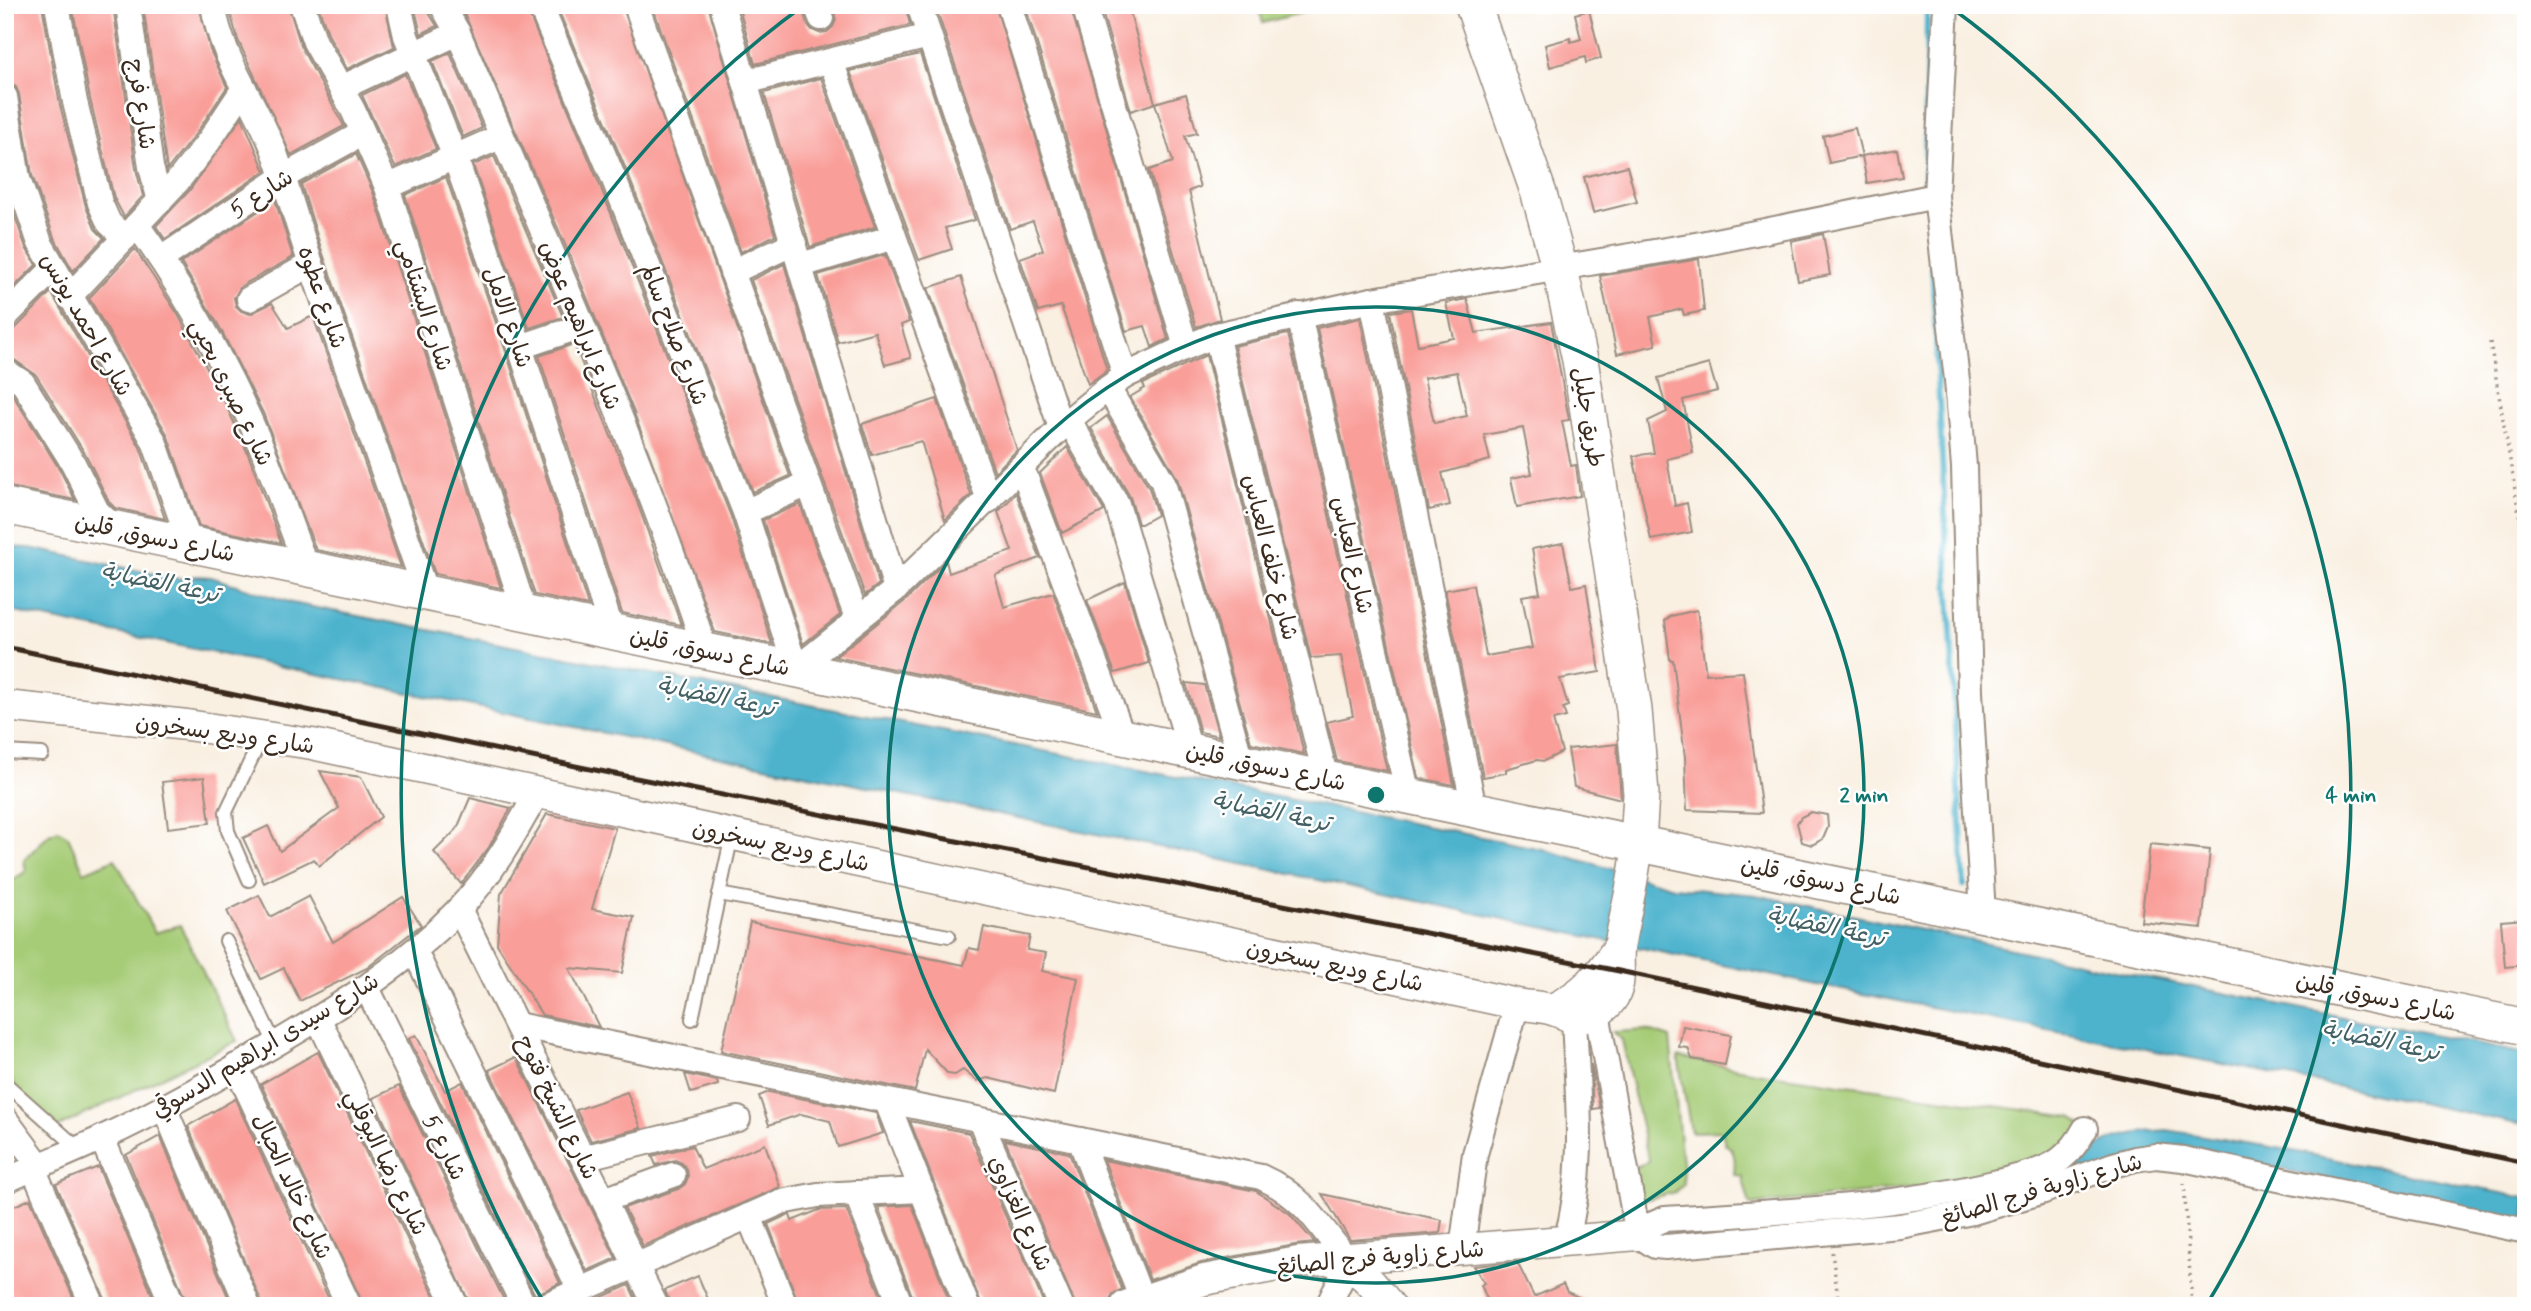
<svg xmlns="http://www.w3.org/2000/svg" width="2531" height="1311" font-family="Mynerve,'Playpen Sans Arabic',sans-serif">
  <style>
    .green { fill: #a6cc77; stroke: #707b4a; stroke-width: 2 }
    .water { fill: #4eb3cd; stroke: #446e76; stroke-width: 2 }
    .lines { fill: none; stroke-linecap: round; stroke-linejoin: round }
    .stream { stroke: #4eb3cd; stroke-width: 6 }
    .building { fill: #f99e99; fill-rule: evenodd }
    .service-casing { stroke: #9a8d80; stroke-width: 16 }
    .minor-casing { stroke: #9a8d80; stroke-width: 28 }
    .tertiary-casing { stroke: #9a8d80; stroke-width: 33 }
    .secondary-casing { stroke: #9a8d80; stroke-width: 38 }
    .path { stroke: #9a8d80; stroke-width: 3.5; stroke-dasharray: 2 5; stroke-linecap: butt }
    .service { stroke: #fff; stroke-width: 12 }
    .minor { stroke: #fff; stroke-width: 24 }
    .tertiary { stroke: #fff; stroke-width: 30 }
    .secondary { stroke: #fff; stroke-width: 35 }
    .rail { stroke: #3b2a1e; stroke-width: 5 }
    .ring { fill: none; stroke: #0f766e; stroke-width: 3.5 }
    .labels { text-anchor: middle; stroke-width: 5; stroke-linejoin: round; paint-order: stroke }
    .street-label { font-size: 23px; fill: #3b2a1e; stroke: #fff }
    .water-label { font-size: 24px; font-style: italic; fill: #436164; stroke: #fff }
    .centre { fill: #0f766e; stroke: #fff; stroke-width: 3.5 }
    .ring-label { font-size: 21px; text-anchor: middle; font-weight: bold; fill: #0f766e; stroke: #fff; stroke-width: 5; stroke-linejoin: round; paint-order: stroke }
  </style>
  <rect width="100%" height="100%" fill="#fff"/>
  <filter id="ink" filterUnits="userSpaceOnUse"><feTurbulence type="fractalNoise" baseFrequency=".0143" numOctaves="2"/><feDisplacementMap in="SourceGraphic" scale="14" xChannelSelector="R" yChannelSelector="G"/><feConvolveMatrix kernelMatrix="1 2 1 2 8 2 1 2 1" color-interpolation-filters="sRGB"/></filter>
  <filter id="wash" filterUnits="userSpaceOnUse"><feTurbulence type="fractalNoise" baseFrequency=".00686" numOctaves="4" result="noise"/><feDisplacementMap in="SourceGraphic" scale="28" xChannelSelector="R" yChannelSelector="G"/><feGaussianBlur stdDeviation="1.57" result="paint"/><feColorMatrix in="noise" values="0 0 0 0 0 0 0 0 0 0 0 0 0 0 0 0 0 1.4 0 .05"/><feComposite in="paint" operator="in"/></filter>
  <g filter="url(#wash)">
    <rect width="100%" height="100%" fill="#f9f0e2"/>
    <!-- green -->
    <g class="green">
      <polygon points="1258,5 1330,5 1263,23"/>
      <polygon points="58,830 68,836 84,872 115,859 155,933 180,925 237,1041 46,1133 5,1071 5,886 26,871 24,860 49,834"/>
      <polygon points="1646,1030 1670,1038 1684,1184 1675,1192 1637,1202 1631,1168 1649,1162 1622,1040 1613,1032"/>
      <path d="M1678,1057L1755,1072L2072,1117L2082,1126L2078,1138L2014,1177L1750,1205L1742,1176L1734,1175C1735,1164 1737,1150 1725,1144L1722,1131L1691,1132Z"/>
    </g>
    <!-- water -->
    <g class="water">
      <polygon points="5,547 30,548 179,579 197,576 211,577 292,603 1542,849 1674,887 1756,895 2139,976 2526,1054 2526,1126 2397,1098 1817,985 1247,865 5,610"/>
      <path d="M2167,1130L2283,1149L2526,1198V1223L2208,1153L1940,1213L1694,1237V1226L2066,1166C2102,1141 2124,1132 2167,1130Z"/>
    </g>
    <g class="lines">
      <!-- stream -->
      <g class="stream">
        <polyline points="1925,180 1927,5"/>
        <polyline points="1932,264 1964,885"/>
      </g>
    </g>
    <g id="blocks">
      <!-- building -->
      <g class="building">
        <polygon points="5,5 42,5 60,105 86,207 95,229 104,238 73,271 54,237 32,175 19,94 16,87 5,82 5,61 10,61 5,27"/>
        <polygon points="72,5 113,5 136,169 143,196 124,217 114,198 90,99"/>
        <polygon points="143,5 199,5 210,50 227,87 197,132 167,170"/>
        <polygon points="228,5 288,5 302,49 344,126 291,155 238,40"/>
        <polygon points="318,5 385,5 394,47 347,69 329,36"/>
        <polygon points="414,5 424,5 437,26 421,34"/>
        <polygon points="475,5 525,5 599,183 731,517 772,644 715,632 633,410 570,256 464,13"/>
        <polygon points="556,5 622,5 790,476 753,492 627,172"/>
        <polygon points="652,5 708,5 775,235 741,252"/>
        <polygon points="738,5 801,5 807,24 812,30 819,33 827,32 833,27 836,20 832,5 905,5 910,25 755,64"/>
        <polygon points="935,5 995,5 1107,370 1088,384 1061,306 1038,312 1020,258 1043,250 1033,221 1010,229"/>
        <polygon points="1025,5 1070,5 1168,339 1152,347 1145,326 1126,331"/>
        <polygon points="1100,5 1128,5 1155,103 1131,111"/>
        <polygon points="1589,10 1601,58 1586,63 1585,57 1550,67 1545,45 1570,38 1571,42 1581,39 1575,14"/>
        <polygon points="450,53 482,128 463,137 432,61"/>
        <polygon points="920,54 975,220 945,228 952,249 919,260 850,71"/>
        <polygon points="405,74 436,149 395,167 362,95"/>
        <polygon points="821,78 875,227 810,247 764,93"/>
        <polygon points="1186,94 1197,133 1185,136 1200,187 1189,191 1220,319 1196,327 1149,170 1173,162 1155,103"/>
        <polygon points="242,117 265,171 165,239 156,226 189,191"/>
        <polygon points="1855,128 1862,156 1829,163 1823,136"/>
        <polygon points="1897,149 1902,177 1867,183 1862,156"/>
        <polygon points="356,154 373,192 501,588 435,574 321,248 301,184"/>
        <polygon points="494,156 563,317 529,328 473,165"/>
        <polygon points="1627,166 1637,202 1593,213 1584,177"/>
        <polygon points="446,177 506,352 588,606 535,595 405,195"/>
        <polygon points="5,188 26,248 36,265 5,296"/>
        <polygon points="275,200 293,257 241,286 234,298 236,306 241,311 250,314 272,303 288,328 313,316 401,567 316,550 263,413 219,326 181,263"/>
        <polygon points="1823,234 1830,275 1798,281 1791,241"/>
        <polygon points="135,249 177,313 222,396 248,454 281,543 199,526 167,434 89,298"/>
        <polygon points="885,255 909,322 901,325 911,358 885,365 875,332 838,342 818,275"/>
        <polygon points="1699,259 1704,311 1684,315 1682,309 1650,317 1656,345 1617,354 1600,276"/>
        <polygon points="784,264 879,584 865,595 751,280"/>
        <polygon points="961,277 1017,450 995,472 928,288"/>
        <polygon points="51,292 140,447 165,519 115,508 109,502 86,455 36,375 13,359 5,356 5,331 16,328"/>
        <path d="M1467,299L1476,333L1551,322L1569,420L1562,421L1571,466L1576,465L1580,496L1517,507L1511,478L1532,474L1523,428L1484,435L1490,460L1442,473L1450,505L1429,510L1390,312L1411,309L1418,345L1454,338L1446,303ZM1457,372L1467,416L1434,423L1424,378Z"/>
        <polygon points="1360,318 1454,785 1419,778 1317,328"/>
        <polygon points="1288,334 1387,771 1337,761 1327,722 1353,716 1341,656 1311,658 1234,346"/>
        <polygon points="574,344 636,499 681,625 622,613 539,356"/>
        <polygon points="1206,355 1304,754 1251,743 1177,478 1130,397 1145,388 1143,384"/>
        <polygon points="1709,364 1717,391 1683,400 1693,453 1667,459 1675,506 1687,503 1692,532 1651,540 1633,456 1654,453 1648,421 1667,412 1658,378"/>
        <polygon points="5,389 12,394 60,470 75,500 5,486"/>
        <polygon points="937,399 971,495 945,520 921,441 872,455 862,424"/>
        <polygon points="1107,416 1149,488 1157,515 1141,524 1138,524 1130,497 1091,428"/>
        <polygon points="1067,447 1104,511 1062,533 1040,473"/>
        <polygon points="1016,493 1040,558 995,575 1004,607 1053,593 1097,711 835,657 905,601 946,561 949,573 1012,551 998,512"/>
        <polygon points="800,504 840,615 803,644 763,520"/>
        <polygon points="1563,543 1572,587 1586,584 1600,672 1560,679 1568,706 1563,708 1566,717 1553,720 1562,752 1544,761 1537,760 1506,769 1506,773 1483,777 1445,590 1473,585 1486,656 1532,648 1522,596 1540,593 1532,549"/>
        <polygon points="1125,582 1149,663 1115,673 1087,600"/>
        <polygon points="1697,610 1706,674 1743,672 1762,813 1687,810 1685,757 1673,660 1670,660 1665,621 1671,616"/>
        <polygon points="1186,683 1204,685 1219,736 1200,732"/>
        <polygon points="1617,744 1621,799 1574,787 1568,749"/>
        <polygon points="320,771 361,777 381,817 319,866 314,859 264,883 243,838 268,826 280,851 339,808"/>
        <polygon points="204,777 210,823 168,828 162,782"/>
        <polygon points="470,798 511,808 489,847 461,884 434,852 457,829"/>
        <polygon points="1811,812 1827,815 1828,827 1823,839 1812,845 1802,842 1797,823 1801,817"/>
        <polygon points="547,814 615,828 592,909 634,917 622,973 569,968 599,1027 542,1015 497,944 501,894"/>
        <polygon points="2150,844 2210,850 2202,928 2141,922"/>
        <polygon points="259,895 270,917 309,896 333,942 403,897 421,925 367,968 300,1001 284,968 261,979 227,911"/>
        <polygon points="2526,919 2526,965 2505,967 2501,921"/>
        <polygon points="750,922 964,965 969,948 979,950 984,927 1030,936 1027,950 1046,953 1042,971 1078,978 1054,1094 988,1078 977,1081 963,1070 955,1075 948,1074 925,1049 915,1091 721,1051"/>
        <polygon points="1683,1026 1731,1035 1725,1065 1692,1059 1688,1048 1679,1047"/>
        <polygon points="416,1035 445,1091 462,1082 560,1283 535,1295 409,1039"/>
        <polygon points="318,1052 439,1306 364,1306 261,1084"/>
        <polygon points="516,1057 616,1258 587,1271 489,1070"/>
        <polygon points="1591,1064 1600,1108 1593,1109"/>
        <polygon points="685,1074 717,1081 718,1085 691,1093"/>
        <polygon points="399,1086 507,1306 471,1306 373,1098"/>
        <polygon points="627,1092 641,1128 591,1141 576,1110"/>
        <polygon points="769,1092 876,1113 883,1133 838,1147 830,1121 801,1114 769,1125 759,1096"/>
        <polygon points="235,1099 332,1306 263,1306 188,1126"/>
        <polygon points="910,1121 969,1133 1045,1306 982,1306"/>
        <polygon points="160,1136 232,1306 188,1306 126,1155"/>
        <polygon points="1005,1140 1069,1153 1122,1289 1113,1294 1109,1303 1102,1306 1076,1306"/>
        <polygon points="765,1144 780,1187 643,1246 624,1208 678,1189 685,1184 688,1177 687,1169 682,1163 675,1160 656,1165 652,1156 692,1146 703,1169"/>
        <polygon points="1104,1160 1256,1191 1289,1213 1315,1243 1295,1245 1201,1263 1150,1280"/>
        <polygon points="98,1167 157,1306 108,1306 56,1184"/>
        <polygon points="1322,1194 1442,1220 1440,1233 1350,1240"/>
        <polygon points="30,1199 77,1306 10,1306 5,1296 5,1210"/>
        <polygon points="912,1205 951,1306 916,1306 878,1207"/>
        <polygon points="846,1209 885,1306 800,1306 768,1224 785,1216 790,1215 792,1221 819,1210"/>
        <polygon points="1517,1262 1534,1297 1563,1284 1567,1292 1599,1306 1490,1306 1481,1285 1484,1283 1474,1266"/>
        <polygon points="698,1276 711,1306 671,1306 665,1290"/>
        <polygon points="629,1285 639,1306 592,1306 591,1302"/>
      </g>
    </g>
  </g>
  <g filter="url(#ink)">
    <use href="#blocks" fill-opacity="0" stroke="#9a8d80" stroke-width="2"/>
    <g class="lines">
      <defs>
        <g id="service">
          <polyline points="5,752 42,754"/>
          <polyline points="249,880 228,831 226,812 263,735"/>
          <polyline points="719,894 949,936"/>
          <polyline points="226,941 275,1044"/>
          <polyline points="692,1019 732,835"/>
          <polyline points="5,1083 79,1149"/>
        </g>
        <g id="minor">
          <polyline points="57,5 75,102 100,203 109,223 125,238"/>
          <polyline points="128,5 151,167 160,201"/>
          <path d="M213,5C222,62 257,103 276,156C289,193 299,230 312,267C350,376 388,484 426,593"/>
          <polyline points="302,5 315,42 353,110 387,187 525,613"/>
          <polyline points="399,5 406,36 455,157 520,347 612,631"/>
          <path d="M442,5L458,33C544,237 637,439 705,650"/>
          <polyline points="540,5 613,177 745,512 796,669 896,589 1069,420 1108,388 1125,376 1186,347 1216,335 1372,300 1701,244 1936,196"/>
          <polyline points="636,5 857,618"/>
          <polyline points="722,5 896,589"/>
          <polyline points="816,5 821,18"/>
          <polyline points="919,5 1061,428"/>
          <polyline points="1009,5 1125,376"/>
          <polyline points="1084,5 1186,347"/>
          <polyline points="1946,5 1936,196 1957,380 1964,467 1970,692 1983,914"/>
          <polyline points="831,61 989,500"/>
          <polyline points="745,82 929,36"/>
          <polyline points="341,88 458,33"/>
          <polyline points="5,97 18,179 40,243 154,441 190,544"/>
          <polyline points="387,187 502,136"/>
          <path d="M137,225C187,295 229,369 262,448C278,488 291,529 307,568"/>
          <polyline points="161,259 283,177 363,133"/>
          <polyline points="801,265 894,237"/>
          <polyline points="732,272 794,243"/>
          <polyline points="69,297 177,182 209,141 244,88"/>
          <polyline points="249,299 311,264"/>
          <polyline points="1372,300 1474,809"/>
          <polyline points="1299,315 1408,795"/>
          <polyline points="5,317 53,269"/>
          <polyline points="1216,335 1326,779"/>
          <polyline points="520,347 582,326"/>
          <polyline points="5,371 23,383 73,463 97,511 114,528"/>
          <polyline points="1108,388 1163,482 1241,761"/>
          <polyline points="1069,420 1117,504 1190,750"/>
          <polyline points="1022,468 1123,737"/>
          <polyline points="745,512 808,484"/>
          <polyline points="459,909 656,1306"/>
          <polyline points="415,952 580,1290"/>
          <polyline points="367,988 524,1306"/>
          <polyline points="1597,1013 1638,1235"/>
          <polyline points="318,1018 456,1306"/>
          <path d="M517,1025L1261,1177C1302,1195 1319,1224 1345,1258L1340,1281L1328,1306"/>
          <polyline points="236,1066 349,1306"/>
          <polyline points="887,1102 967,1306"/>
          <polyline points="164,1107 248,1306"/>
          <polyline points="5,1119 39,1165"/>
          <polyline points="980,1120 1061,1306"/>
          <polyline points="102,1138 173,1306"/>
          <polyline points="1080,1140 1142,1300"/>
          <polyline points="583,1158 738,1119"/>
          <polyline points="33,1168 93,1306"/>
          <path d="M5,1181C37,1166 70,1153 102,1138C163,1110 221,1076 279,1042C343,1004 405,965 457,911C491,876 514,835 537,793"/>
          <polyline points="856,1193 901,1306"/>
          <polyline points="604,1200 673,1175"/>
          <polyline points="749,1216 785,1306"/>
          <polyline points="1638,1235 1655,1246 1666,1247 1900,1226 1973,1212 2044,1191 2113,1165 2135,1159 2156,1156 2183,1159 2526,1231"/>
          <path d="M1638,1235L1646,1227L1665,1219C1776,1212 1889,1208 1998,1182C2019,1176 2045,1172 2062,1158C2072,1150 2079,1140 2085,1129"/>
          <path d="M1566,1241C1587,1167 1577,1094 1574,1018"/>
          <polyline points="1462,1249 1475,1154 1517,1004"/>
          <polyline points="544,1306 781,1202 818,1195 922,1190"/>
        </g>
        <g id="tertiary">
          <path d="M5,706L187,725L312,744L1517,1004C1528,1006 1539,1006 1549,1009C1562,1012 1570,1020 1585,1017C1597,1015 1608,1006 1614,996C1623,979 1616,960 1620,942C1626,909 1635,876 1638,842"/>
          <path d="M1552,1009C1583,995 1601,974 1619,946"/>
          <polyline points="1345,1258 1371,1283 1390,1306"/>
          <polyline points="1126,1306 1204,1280 1298,1262 1638,1235"/>
        </g>
        <g id="secondary">
          <polyline points="1473,5 1539,194 1560,269 1580,360 1634,710 1641,794 1638,842"/>
          <polyline points="5,506 2526,1027"/>
        </g>
      </defs>
      <!-- service casing -->
      <use href="#service" class="service-casing"/>
      <!-- minor casing -->
      <use href="#minor" class="minor-casing"/>
      <!-- tertiary casing -->
      <use href="#tertiary" class="tertiary-casing"/>
      <!-- secondary casing -->
      <use href="#secondary" class="secondary-casing"/>
      <!-- path -->
      <g class="path">
        <polyline points="2490,342 2526,555"/>
        <polyline points="2184,1183 2192,1306"/>
        <polyline points="1832,1252 1839,1306"/>
      </g>
      <!-- service -->
      <use href="#service" class="service"/>
      <!-- minor -->
      <use href="#minor" class="minor"/>
      <!-- tertiary -->
      <use href="#tertiary" class="tertiary"/>
      <!-- secondary -->
      <use href="#secondary" class="secondary"/>
      <!-- rail -->
      <polyline class="rail" points="5,647 585,768 1619,971 2526,1163"/>
    </g>
  </g>
  <!-- distance rings -->
  <g class="ring">
    <circle cx="1376" cy="795" r="488"/>
    <path d="M545 1304A975 975 0 0 1 803 6M1949 6A975 975 0 0 1 2207 1304"/>
  </g>
  <g class="labels">
    <!-- street labels -->
    <g class="street-label">
      <text transform="translate(142 104) rotate(82)" y="8">شارع فرج</text>
      <text transform="translate(261 193) rotate(-33)" y="8">شارع 5</text>
      <text transform="translate(323 297) rotate(71)" y="8">شارع عطوه</text>
      <text transform="translate(425 305) rotate(72)" y="8">شارع البشتامي</text>
      <text transform="translate(509 317) rotate(71)" y="8">شارع الامل</text>
      <text transform="translate(87 324) rotate(60)" y="8">شارع احمد يونس</text>
      <text transform="translate(581 325) rotate(68)" y="8">شارع ابراهيم عوض</text>
      <text transform="translate(675 334) rotate(69)" y="8">شارع صلاح سالم</text>
      <text transform="translate(232 392) rotate(64)" y="8">شارع صبرى يحيي</text>
      <text transform="translate(1589 417) rotate(81)" y="8">طريق جليل</text>
      <text transform="translate(155 537) rotate(12)" y="8">شارع دسوق, قلين</text>
      <text transform="translate(1353 555) rotate(77)" y="8">شارع العباس</text>
      <text transform="translate(1271 557) rotate(76)" y="8">شارع خلف العباس</text>
      <text transform="translate(710 651) rotate(12)" y="8">شارع دسوق, قلين</text>
      <text transform="translate(225 733) rotate(8)" y="8">شارع وديع بسخرون</text>
      <text transform="translate(1266 766) rotate(12)" y="8">شارع دسوق, قلين</text>
      <text transform="translate(781 845) rotate(12)" y="8">شارع وديع بسخرون</text>
      <text transform="translate(1821 880) rotate(12)" y="8">شارع دسوق, قلين</text>
      <text transform="translate(1335 965) rotate(12)" y="8">شارع وديع بسخرون</text>
      <text transform="translate(2376 996) rotate(12)" y="8">شارع دسوق, قلين</text>
      <text transform="translate(265 1045) rotate(-31)" y="8">شارع سيدى ابراهيم الدسوقي</text>
      <text transform="translate(558 1107) rotate(64)" y="8">شارع الشيخ فتوح</text>
      <text transform="translate(445 1147) rotate(64)" y="8">شارع 5</text>
      <text transform="translate(387 1162) rotate(64)" y="8">شارع رضا البوقلي</text>
      <text transform="translate(293 1186) rotate(65)" y="8">شارع خالد الحبال</text>
      <text transform="translate(2041 1189) rotate(-16)" y="8">شارع زاوية فرج الصائغ</text>
      <text transform="translate(1021 1213) rotate(66)" y="8">شارع الغزاوي</text>
      <text transform="translate(1380 1257) rotate(-5)" y="8">شارع زاوية فرج الصائغ</text>
    </g>
    <!-- water labels -->
    <g class="water-label">
      <text transform="translate(160 582) rotate(12)" y="8">ترعة القضابة</text>
      <text transform="translate(716 696) rotate(12)" y="8">ترعة القضابة</text>
      <text transform="translate(1271 811) rotate(12)" y="8">ترعة القضابة</text>
      <text transform="translate(1826 926) rotate(12)" y="8">ترعة القضابة</text>
      <text transform="translate(2381 1040) rotate(12)" y="8">ترعة القضابة</text>
    </g>
  </g>
  <circle cx="1376" cy="795" r="10" class="centre"/>
  <g class="ring-label">
    <text x="1864" y="802">2 min</text>
    <text x="2351" y="802">4 min</text>
  </g>
  <!-- margin -->
  <rect width="2531" height="1311" fill="none" stroke="#fff" stroke-width="28"/>
</svg>
